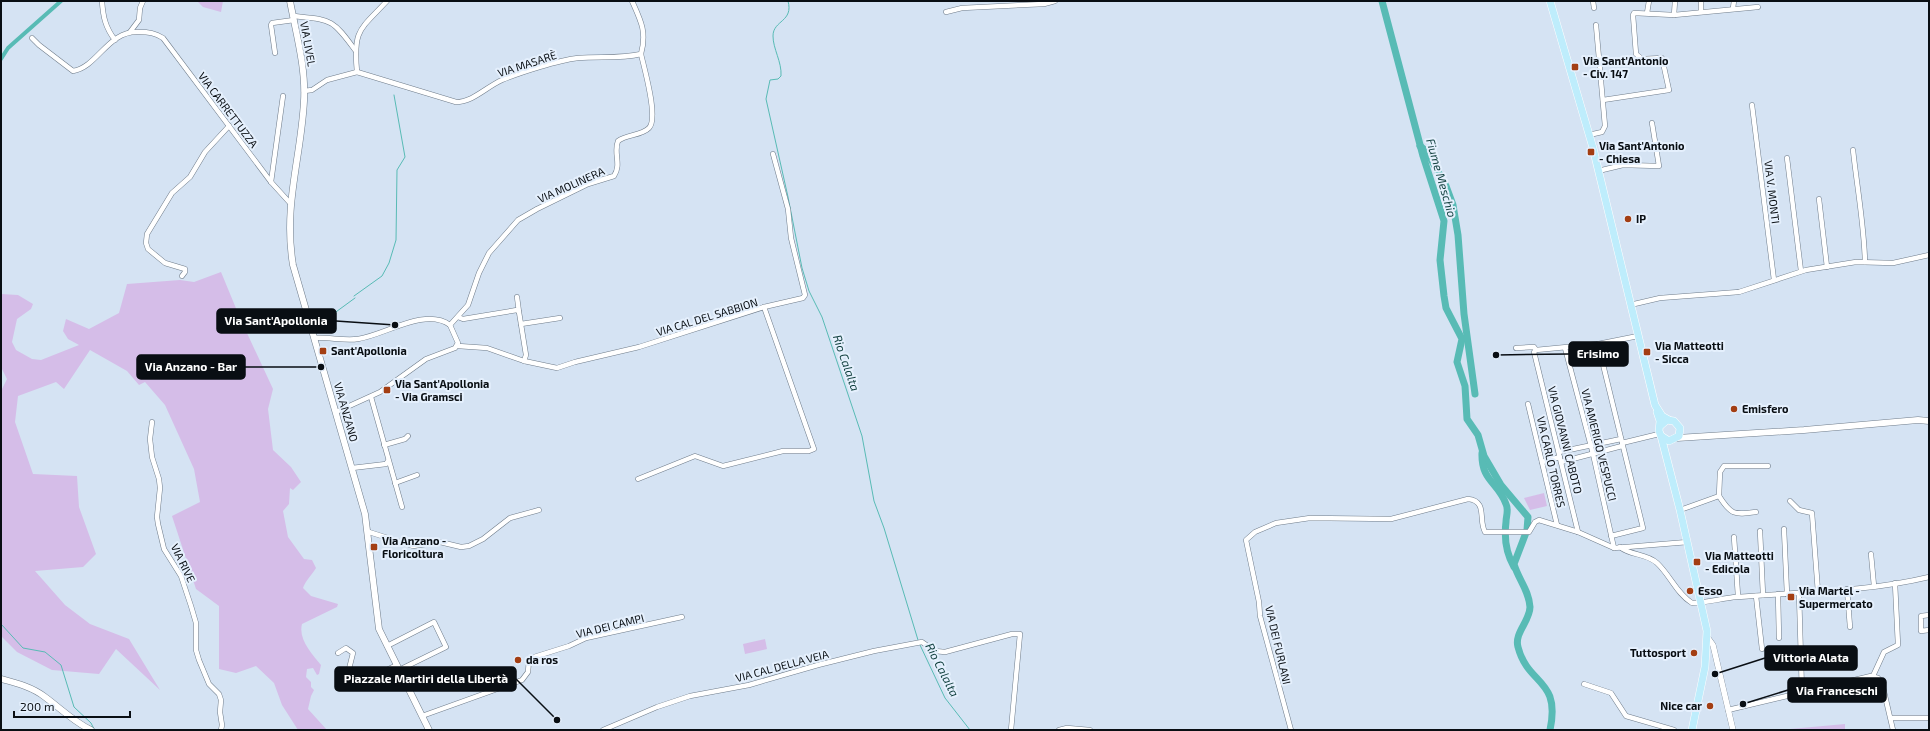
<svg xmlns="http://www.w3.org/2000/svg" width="1930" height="731" font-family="'Exo 2',sans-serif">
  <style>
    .green { fill: #d5bde8 }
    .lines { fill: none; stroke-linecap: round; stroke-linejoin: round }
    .stream { stroke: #58bbb5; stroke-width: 1 }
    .canal { stroke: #58bbb5; stroke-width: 4 }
    .river { stroke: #58bbb5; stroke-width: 7 }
    .minor-casing { stroke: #6f7c8a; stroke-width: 5.5 }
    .tertiary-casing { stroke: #6f7c8a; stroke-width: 6 }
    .secondary-casing { stroke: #6f7c8a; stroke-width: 7 }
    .primary-casing { stroke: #fff; stroke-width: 8 }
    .minor { stroke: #fff; stroke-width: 4.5 }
    .tertiary { stroke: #fff; stroke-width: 5.5 }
    .secondary { stroke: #fff; stroke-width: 6 }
    .primary { stroke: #beedfc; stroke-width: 7 }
    .poi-dot { fill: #a33e13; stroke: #e5f0fd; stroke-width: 1.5 }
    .labels { text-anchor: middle; stroke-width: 4; stroke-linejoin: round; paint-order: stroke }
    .street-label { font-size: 11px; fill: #090e13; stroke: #e5f0fd }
    .poi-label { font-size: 11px; font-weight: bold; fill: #090e13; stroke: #e5f0fd; text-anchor: start }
    .water-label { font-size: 12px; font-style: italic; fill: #0f3e3c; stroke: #e5f0fd }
    .leader { fill: none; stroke: #090e13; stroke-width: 1.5 }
    .callout-dot { fill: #090e13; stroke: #e5f0fd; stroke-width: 1.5 }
    .callout { fill: #090e13; stroke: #090e13; stroke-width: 1.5 }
    .callout-label { font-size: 12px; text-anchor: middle; font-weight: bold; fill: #fff }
  </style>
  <rect width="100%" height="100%" fill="#d5e3f3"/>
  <!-- green -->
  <g class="green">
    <polygon points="197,1 223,1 221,12 203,7"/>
    <path d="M221,272L240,318L273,389L268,409L273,450L291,467L301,482L293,490L290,488L289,504L283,511L288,537L304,559L312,560L316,568C312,575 305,581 303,588L311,596L338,604L337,607L302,624C298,639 312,654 321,665L319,674L317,675L313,668L307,669L306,677L311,682V687L314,690L311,696L308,709L327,730H298L282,705L274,683L256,666L236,673L219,669V606L196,589L172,516L200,502L194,469L165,405L145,382L139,385L127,371L90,350L64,389L56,382L18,396L15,422L33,474L77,476L79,507L96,554L83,567L35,571L65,605L90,624L129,639L160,690L116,649L99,674L52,670L17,652L1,636V391L7,379L1,367V294L18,295L33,304L31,309L17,319L12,342L16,350L32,359L41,360L79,345L68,339L63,331L66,319L89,329L119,313L127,284L180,280L194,282Z"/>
    <polygon points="1544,493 1547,506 1530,510 1524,498"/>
    <polygon points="765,639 767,649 745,654 743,644"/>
    <polygon points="1845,724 1845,730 1779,730"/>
  </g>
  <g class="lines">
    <!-- stream -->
    <g class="stream">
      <path d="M788,1C794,22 773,20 773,36C773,49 782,62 781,76L778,79L770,80L766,99L788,197L802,268L809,291L822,317L862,436L874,501L884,528L918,640"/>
      <polyline points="354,296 382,276 389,263 396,240 397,170 405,157 394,95"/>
      <polyline points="315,324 329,317 355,298"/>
      <polyline points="1,624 23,648 45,652 61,665 74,707 91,723 94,729"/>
      <polyline points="920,645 945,698 970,730"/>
    </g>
    <!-- canal -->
    <polyline class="canal" points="1,59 8,48 61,1"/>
    <!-- river -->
    <g class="river">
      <path d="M1382,1L1423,156L1444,221L1440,260L1444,296L1446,308L1462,339L1457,362L1465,386L1467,419L1478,435L1484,456L1501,485L1528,517L1527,530L1514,564C1518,579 1529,590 1530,607C1530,621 1514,633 1518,647C1528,686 1561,678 1550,730"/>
      <polyline points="1420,146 1427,152 1446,186 1453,205 1458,235 1464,314 1475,394"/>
      <path d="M1482,453C1481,481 1498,482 1506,504C1509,510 1506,516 1506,522C1504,538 1506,553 1514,567"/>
    </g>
    <defs>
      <g id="minor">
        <path d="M102,1C103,16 105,27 115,40"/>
        <polyline points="1593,1 1594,8"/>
        <polyline points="1733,8 1734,1"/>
        <polyline points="946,12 962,8 1044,4 1055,1"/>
        <polyline points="1701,12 1701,1"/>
        <polyline points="1647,13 1649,1"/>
        <polyline points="1674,15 1675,1"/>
        <path d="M293,16C331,20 332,18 355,50"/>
        <polyline points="130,32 139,20 140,8 143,1"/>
        <path d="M32,38L39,45L73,71C98,67 108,30 139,32C149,32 155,33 163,38L271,182L290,203"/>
        <polyline points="275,53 271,25 272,23 294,20"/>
        <path d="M357,72C353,29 360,30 387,1"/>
        <path d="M304,91L312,90L327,80L357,72L456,102C473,102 486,87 502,80C519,73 559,60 578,58C599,56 620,59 641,54C647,32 641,21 632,1"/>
        <polyline points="1603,100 1669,90 1662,58 1642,59 1636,54 1633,15 1634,13 1674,15 1758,7"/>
        <polyline points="1752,105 1774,280"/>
        <polyline points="1589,135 1602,132 1605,126 1596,25"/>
        <path d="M1853,150C1857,187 1864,224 1865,262"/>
        <polyline points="1787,158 1801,271"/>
        <polyline points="1598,171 1623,165 1659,166 1652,123"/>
        <polyline points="271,182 283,96"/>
        <polyline points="1819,199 1827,267"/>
        <polyline points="182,276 185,272 185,269 165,263 148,249 146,243 147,234 172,193 190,177 205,152 229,126"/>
        <polyline points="517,297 519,312"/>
        <polyline points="1630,305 1660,298 1739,292 1806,270 1856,262 1893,263 1929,255"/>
        <polyline points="764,307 803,298 805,295 791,238 788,209 773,154"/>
        <polyline points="458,317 463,319 517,310 519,312 526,355 524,361"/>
        <polyline points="521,324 560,318"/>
        <path d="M450,325L468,305L479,273L489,253L518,220L537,209L588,184L614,176C622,164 613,153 618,141C627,134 641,136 649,128C659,118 644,68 641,54"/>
        <path d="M314,338C329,337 344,341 358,339C385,335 425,307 450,325L458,343L455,348L426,359L380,392L336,412"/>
        <polyline points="1598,344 1643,528 1611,536"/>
        <polyline points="458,346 487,348 524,361 557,368 575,362 639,347 764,307 814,449 809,451 783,451 723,466 695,456 638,479"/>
        <polyline points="1516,348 1534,347 1536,350"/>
        <polyline points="1565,348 1593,454 1614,548"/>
        <polyline points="371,397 402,507"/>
        <polyline points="1528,404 1557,525"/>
        <polyline points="152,422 150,439 152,457 159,479 160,488 157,517 158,524 164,549 181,576 191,606 196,623 196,650 199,660 209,684 219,694 221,700 220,712 222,725 221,730"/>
        <polyline points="1622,443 1659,434"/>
        <polyline points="384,445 405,439 408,436"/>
        <polyline points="1559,452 1621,439"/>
        <polyline points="1542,462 1560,457"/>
        <polyline points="1561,462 1622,446"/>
        <polyline points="352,468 386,464 388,461"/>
        <polyline points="395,483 417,475"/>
        <polyline points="1719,496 1720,472 1724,466 1768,466"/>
        <polyline points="1790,501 1799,510 1812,513 1818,592"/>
        <path d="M1680,510L1719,496C1731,515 1734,515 1756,512"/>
        <polyline points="1784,529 1787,594"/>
        <polyline points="1760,531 1763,595"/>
        <polyline points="369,532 413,546 440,542 461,547 469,546 483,539 510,518 539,510"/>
        <polyline points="1578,532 1534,352 1536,350 1598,344 1638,336"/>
        <polyline points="1734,537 1738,596"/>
        <path d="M1620,547C1631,556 1646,553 1657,563C1670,575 1677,594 1692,603C1707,603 1722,598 1737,597C1801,592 1867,592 1929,577"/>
        <polyline points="1871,554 1874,586"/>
        <polyline points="1847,589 1850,627"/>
        <polyline points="1778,594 1779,638"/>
        <polyline points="1799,594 1802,692"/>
        <polyline points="1756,596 1762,649"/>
        <polyline points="1929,615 1921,616 1921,631 1929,630"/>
        <polyline points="387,646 434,622 446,647 399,670"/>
        <polyline points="338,653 346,648 353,653 348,673 355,683 358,684 397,665"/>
        <polyline points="1873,676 1884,652 1898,645 1895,583"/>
        <polyline points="1584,684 1611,693 1626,716 1674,730"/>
        <polyline points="1728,710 1871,676 1878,678 1882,683 1893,730"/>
        <polyline points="422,716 522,680 528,672 529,660 534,657 569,646 586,638 682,617"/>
        <polyline points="1891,718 1929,718"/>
        <polyline points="603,730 657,707 690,696 749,685 818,665 874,651 922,642 935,651 945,652 1012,634 1020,634 1011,730"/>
        <polyline points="1059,730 1067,728 1090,730"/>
        <path d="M1291,730L1260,616L1259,602L1246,540L1255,532L1276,523L1310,518L1391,519L1468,499C1488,501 1478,520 1485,532H1529L1535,522L1539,520L1578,532L1614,548L1688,542"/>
      </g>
      <polyline id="tertiary" points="1708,638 1713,645 1733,730"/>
      <g id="secondary">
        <path d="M290,1C296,33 306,68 304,101C301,158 283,206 293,265L365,514L379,629L429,730"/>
        <polyline points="1677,438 1804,430 1918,420 1929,421"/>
        <path d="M1,679C16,683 32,687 45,697C60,708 74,722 91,730"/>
      </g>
      <g id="primary">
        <polyline points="1550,1 1593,148 1655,405 1662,416 1669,420"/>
        <polyline points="1657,412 1660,421 1659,431 1661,436 1669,441 1679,436 1680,428 1674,421 1667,420 1660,426"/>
        <polyline points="1661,436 1680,510 1707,631 1705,667 1692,730"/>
      </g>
    </defs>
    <!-- minor casing -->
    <use href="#minor" class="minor-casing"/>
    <!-- tertiary casing -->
    <use href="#tertiary" class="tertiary-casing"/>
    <!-- secondary casing -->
    <use href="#secondary" class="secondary-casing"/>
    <!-- primary casing -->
    <use href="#primary" class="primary-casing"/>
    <!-- minor -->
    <use href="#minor" class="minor"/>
    <!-- tertiary -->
    <use href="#tertiary" class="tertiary"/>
    <!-- secondary -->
    <use href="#secondary" class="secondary"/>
    <!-- primary -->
    <use href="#primary" class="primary"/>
  </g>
  <!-- markers -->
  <g class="poi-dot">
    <rect x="1571" y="63" width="8" height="8" rx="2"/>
    <rect x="1587" y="148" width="8" height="8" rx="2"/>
    <circle cx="1628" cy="219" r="4"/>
    <rect x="319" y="347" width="8" height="8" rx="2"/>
    <rect x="1643" y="348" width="8" height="8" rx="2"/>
    <rect x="383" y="386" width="8" height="8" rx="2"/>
    <circle cx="1734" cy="409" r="4"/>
    <rect x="370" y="543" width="8" height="8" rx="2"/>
    <rect x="1693" y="558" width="8" height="8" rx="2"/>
    <circle cx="1690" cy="591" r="4"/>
    <rect x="1787" y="593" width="8" height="8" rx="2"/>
    <circle cx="1694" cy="653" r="4"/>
    <circle cx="518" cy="660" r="4"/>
    <circle cx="1710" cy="706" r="4"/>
  </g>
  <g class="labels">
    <!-- street labels -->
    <g class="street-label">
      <text transform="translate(308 44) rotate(80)" y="4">VIA LIVEL</text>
      <text transform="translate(527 64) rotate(-18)" y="4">VIA MASARÈ</text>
      <text transform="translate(228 110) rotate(53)" y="4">VIA CARRETTUZZA</text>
      <text transform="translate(571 185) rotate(-24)" y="4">VIA MOLINERA</text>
      <text transform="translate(1772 192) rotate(83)" y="4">VIA V. MONTI</text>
      <text transform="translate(707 317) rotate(-17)" y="4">VIA CAL DEL SABBION</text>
      <text transform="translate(346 412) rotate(74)" y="4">VIA ANZANO</text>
      <text transform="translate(1565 440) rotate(76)" y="4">VIA GIOVANNI CABOTO</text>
      <text transform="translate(1599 445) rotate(76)" y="4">VIA AMERIGO VESPUCCI</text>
      <text transform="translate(1551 462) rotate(77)" y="4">VIA CARLO TORRES</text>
      <text transform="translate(183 563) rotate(64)" y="4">VIA RIVE</text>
      <text transform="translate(610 626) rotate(-14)" y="4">VIA DEI CAMPI</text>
      <text transform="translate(1278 645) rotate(77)" y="4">VIA DEI FURLANI</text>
      <text transform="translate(782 666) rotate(-15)" y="4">VIA CAL DELLA VEIA</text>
    </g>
    <!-- poi labels -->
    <g class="poi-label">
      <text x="1583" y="65">Via Sant'Antonio<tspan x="1583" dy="13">- Civ. 147</tspan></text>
      <text x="1599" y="150">Via Sant'Antonio<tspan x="1599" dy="13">- Chiesa</tspan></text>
      <text x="1636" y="223">IP</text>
      <text x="1655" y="350">Via Matteotti<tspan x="1655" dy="13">- Sicca</tspan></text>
      <text x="331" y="355">Sant'Apollonia</text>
      <text x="395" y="388">Via Sant'Apollonia<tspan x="395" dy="13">- Via Gramsci</tspan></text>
      <text x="1742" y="413">Emisfero</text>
      <text x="382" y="545">Via Anzano -<tspan x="382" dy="13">Floricoltura</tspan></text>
      <text x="1705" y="560">Via Matteotti<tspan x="1705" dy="13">- Edicola</tspan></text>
      <text x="1698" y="595">Esso</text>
      <text x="1799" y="595">Via Martel -<tspan x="1799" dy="13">Supermercato</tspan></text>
      <text x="1686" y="657" text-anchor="end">Tuttosport</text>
      <text x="526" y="664">da ros</text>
      <text x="1702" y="710" text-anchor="end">Nice car</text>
    </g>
    <!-- water labels -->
    <g class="water-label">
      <text transform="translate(1441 178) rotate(74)" y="4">Fiume Meschio</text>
      <text transform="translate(846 363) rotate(71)" y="4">Rio Calalta</text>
      <text transform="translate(942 670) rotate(63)" y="4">Rio Calalta</text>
    </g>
  </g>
  <!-- callouts -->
  <path class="leader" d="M395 325L336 321M1496 355L1569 354M321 367L245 367M1715 674L1765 658M557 720L516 679M1743 704L1788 690"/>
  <g class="callout-dot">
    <circle cx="395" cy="325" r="4"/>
    <circle cx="1496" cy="355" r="4"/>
    <circle cx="321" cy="367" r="4"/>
    <circle cx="1715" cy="674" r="4"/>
    <circle cx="557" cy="720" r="4"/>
    <circle cx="1743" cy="704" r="4"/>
  </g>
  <g class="callout">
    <rect x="217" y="309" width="119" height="24" rx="4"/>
    <rect x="1569" y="342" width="59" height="24" rx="4"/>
    <rect x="137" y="355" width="108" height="24" rx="4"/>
    <rect x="1765" y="646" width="92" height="24" rx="4"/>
    <rect x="335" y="667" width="181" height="24" rx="4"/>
    <rect x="1788" y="678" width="98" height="24" rx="4"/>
  </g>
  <g class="callout-label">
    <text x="276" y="325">Via Sant'Apollonia</text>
    <text x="1598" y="358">Erisimo</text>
    <text x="191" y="371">Via Anzano - Bar</text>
    <text x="1811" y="662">Vittoria Alata</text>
    <text x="426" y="683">Piazzale Martiri della Libertà</text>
    <text x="1837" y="695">Via Franceschi</text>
  </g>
  <!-- border -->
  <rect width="1930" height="731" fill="none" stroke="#090e13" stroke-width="4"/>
  <!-- scale -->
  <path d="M14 711v6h116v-6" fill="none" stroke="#090e13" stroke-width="2"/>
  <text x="20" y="711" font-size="12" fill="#090e13" stroke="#e5f0fd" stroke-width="3" paint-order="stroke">200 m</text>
</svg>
